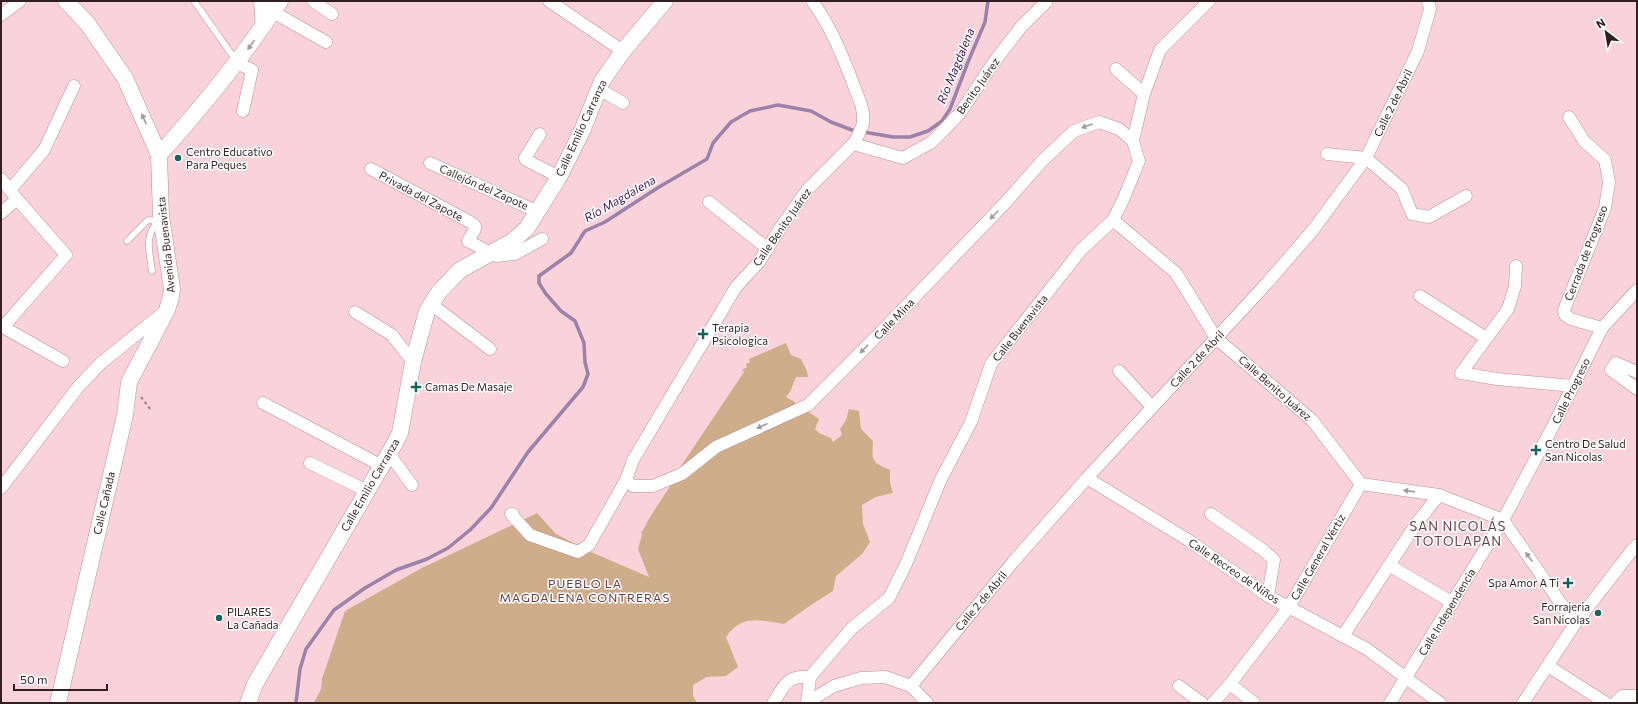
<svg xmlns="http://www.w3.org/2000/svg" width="1638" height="704" font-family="Commissioner,sans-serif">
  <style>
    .green { fill: #cfad8b }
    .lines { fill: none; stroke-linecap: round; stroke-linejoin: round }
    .stream { stroke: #9b82aa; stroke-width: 3.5 }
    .lane-casing { stroke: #bb8e96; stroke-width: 7 }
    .street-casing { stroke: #bb8e96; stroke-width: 13 }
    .secondary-casing { stroke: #bb8e96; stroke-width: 17 }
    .path { stroke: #9b7e83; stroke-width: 2; stroke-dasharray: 3 3; stroke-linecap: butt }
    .lane { stroke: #fff; stroke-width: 6 }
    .street { stroke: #fff; stroke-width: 12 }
    .secondary { stroke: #fff; stroke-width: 16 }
    .oneway { fill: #a29a9c }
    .poi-dot { fill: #17645e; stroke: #fff; stroke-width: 1.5 }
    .labels { text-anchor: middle; stroke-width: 3; stroke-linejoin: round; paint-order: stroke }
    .street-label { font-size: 11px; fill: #311f22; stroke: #fff }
    .poi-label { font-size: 11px; fill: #311f22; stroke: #fff; text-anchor: start }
    .water-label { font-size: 12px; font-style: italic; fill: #3b1757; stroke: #fff }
    .neighbourhood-label { font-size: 12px; letter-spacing: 1px; fill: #674148; stroke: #fff }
    .quarter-label { font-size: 13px; letter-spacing: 1px; fill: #674148; stroke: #fff }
  </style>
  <rect width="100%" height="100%" fill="#fad3da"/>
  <!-- green -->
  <path class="green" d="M786,343L791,355L801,359L807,371L808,377H796L790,392L786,397L795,402V414L807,411L819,419L815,429L819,433L831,438L833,442L842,435L840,429L846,420L849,409L859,411L861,429L873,441C872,462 871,461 890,470V482L893,493L876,497L862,505L863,524L870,542L862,554L836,576L833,591L811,605L784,624C761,620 741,614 726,637L738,667L726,676L707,677L693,685V696L697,703H314L321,689L322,679L345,611L420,569L537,513L556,534L591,552L649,577L638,549L642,535L641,532C645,529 646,523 649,519C659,502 671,487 679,469L744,372L742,370L747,367L746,364L750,362L749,359Z"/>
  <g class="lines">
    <!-- stream -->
    <polyline class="stream" points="296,703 300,669 306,649 334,610 365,588 396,570 427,559 448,548 470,530 491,508 528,452 583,387 588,374 585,362 584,343 575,321 561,311 546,294 539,283 539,276 571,253 585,231 605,222 659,187 707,159 713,143 731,122 750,111 778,105 811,111 831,122 852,130 893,137 910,137 928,131 942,121 950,109 968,62 985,22 988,1"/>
    <defs>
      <g id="lane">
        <polyline points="194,1 237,62"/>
        <polyline points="127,241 148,220 157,221"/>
        <path d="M152,271C149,248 144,238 159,219"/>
      </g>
      <g id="street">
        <polyline points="260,1 262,30"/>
        <polyline points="268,1 273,12 326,42"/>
        <polyline points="313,1 332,14"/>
        <polyline points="549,1 623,51"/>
        <polyline points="1,15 20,1"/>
        <polyline points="237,63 252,70 243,111"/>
        <polyline points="1116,69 1144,94"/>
        <polyline points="599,89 623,103"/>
        <polyline points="1569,117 1584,141 1605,160 1609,182 1605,208 1564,310 1565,315 1571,319 1602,328"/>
        <polyline points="540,134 525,158 526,160 559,177"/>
        <polyline points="853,144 903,158 932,142 960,113 994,62 1021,27 1047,1"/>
        <polyline points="1327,154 1366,158 1402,189 1412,214 1429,217 1466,196"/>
        <polyline points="430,163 538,212"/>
        <polyline points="371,169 472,223 475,226 475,229 468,241 496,256 515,254 542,239"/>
        <polyline points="1,179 17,199 1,213"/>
        <polyline points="10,190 44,150 74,86"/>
        <polyline points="709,202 768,249"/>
        <polyline points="1113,220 1176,273 1216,338 1312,420 1361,484 1439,495 1503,520 1575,624"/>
        <polyline points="1516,266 1515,286 1508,309 1461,373 1497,379 1573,386"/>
        <polyline points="1420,296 1486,338"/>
        <polyline points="431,304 490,349"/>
        <polyline points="355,312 392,335 413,362"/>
        <polyline points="1,326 63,361"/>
        <polyline points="3,327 66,255 17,199"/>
        <polyline points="1119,371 1152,407"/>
        <polyline points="1637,372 1616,363 1611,370 1637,389"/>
        <polyline points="263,403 382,466"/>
        <polyline points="390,455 412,485"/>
        <polyline points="310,463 367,491"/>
        <polyline points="1087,478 1188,540 1268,596 1367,649 1440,703"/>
        <polyline points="626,480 633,486 653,486 682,474 716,447 808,405 880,333 1006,202 1043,160 1074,131 1099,122 1119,129 1133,141"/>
        <polyline points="1,488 79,386 101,363 163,313"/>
        <path d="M513,514H511L530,535L578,552L589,545L626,480L633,460L736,287L759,262L779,230L807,190L855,142L863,124V113L861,104C847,68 835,32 812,1"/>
        <polyline points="1211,514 1263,550 1274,560 1268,596"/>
        <polyline points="1389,565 1453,603"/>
        <polyline points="1343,636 1416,524 1439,495"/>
        <polyline points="1548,666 1606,703"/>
        <polyline points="1230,684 1254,703"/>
        <polyline points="911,686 1013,562 1087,478 1267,283 1313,230 1366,158 1418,51 1430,9 1428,1"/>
        <polyline points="1179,686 1202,703"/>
        <polyline points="808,702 834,686 861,678 885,677 911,686 927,703"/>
        <path d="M773,703C785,685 786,675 810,677"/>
        <polyline points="807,703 810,677 852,628 889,598 906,564 941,479 971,422 991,364 1081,250 1113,220 1123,200 1139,161 1133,141 1144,94 1160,50 1209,1"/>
        <polyline points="1213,703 1230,684 1289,607 1361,484"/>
        <polyline points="1390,703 1503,520 1553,426 1602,328 1637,290"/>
        <polyline points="1523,703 1575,624 1633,549 1637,545"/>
        <polyline points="1615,703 1622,696 1637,696"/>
      </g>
      <g id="secondary">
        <path d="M159,155C203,106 244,56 280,1"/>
        <polyline points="58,703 125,415 129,382 167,310 171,297 172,289 161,216 159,155 125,78 87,23 66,1"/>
        <polyline points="248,703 255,684 395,443 400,433 413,362 427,311 439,292 460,270 513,241 527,228 559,177 582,131 602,81 623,51 665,1"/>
      </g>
    </defs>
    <!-- lane casing -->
    <use href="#lane" class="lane-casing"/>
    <!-- street casing -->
    <use href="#street" class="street-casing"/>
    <!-- secondary casing -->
    <use href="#secondary" class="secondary-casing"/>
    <!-- path -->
    <polyline class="path" points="141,397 151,410"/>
    <!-- lane -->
    <use href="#lane" class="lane"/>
    <!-- street -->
    <use href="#street" class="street"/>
    <!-- secondary -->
    <use href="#secondary" class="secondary"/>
  </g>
  <!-- one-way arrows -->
  <defs><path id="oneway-solid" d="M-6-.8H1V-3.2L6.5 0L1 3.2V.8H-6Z"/></defs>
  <g class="oneway">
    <use href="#oneway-solid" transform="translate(251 45) rotate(126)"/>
    <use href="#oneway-solid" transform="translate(144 119) rotate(-114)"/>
    <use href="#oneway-solid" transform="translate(1087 126) rotate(160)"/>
    <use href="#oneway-solid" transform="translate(994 215) rotate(134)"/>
    <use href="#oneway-solid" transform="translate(864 349) rotate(135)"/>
    <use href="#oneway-solid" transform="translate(762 426) rotate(156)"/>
    <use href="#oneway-solid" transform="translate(1409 491) rotate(-172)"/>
    <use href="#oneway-solid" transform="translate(1529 557) rotate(-125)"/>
  </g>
  <!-- markers -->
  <g class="poi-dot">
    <circle cx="178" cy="158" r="4"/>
    <path d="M701 328h4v4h4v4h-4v4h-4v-4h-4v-4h4z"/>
    <path d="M414 381h4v4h4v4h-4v4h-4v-4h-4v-4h4z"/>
    <path d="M1534 444h4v4h4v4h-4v4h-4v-4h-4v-4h4z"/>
    <path d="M1566 577h4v4h4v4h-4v4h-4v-4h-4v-4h4z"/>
    <circle cx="1598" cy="613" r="4"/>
    <circle cx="219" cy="618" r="4"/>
  </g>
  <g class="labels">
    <!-- street labels -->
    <g class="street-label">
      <text transform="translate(978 86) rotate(-55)" y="4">Benito Juárez</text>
      <text transform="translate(1393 103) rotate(-64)" y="4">Calle 2 de Abril</text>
      <text transform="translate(581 128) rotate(-65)" y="4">Calle Emilio Carranza</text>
      <text transform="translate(484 187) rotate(24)" y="4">Callejón del Zapote</text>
      <text transform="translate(421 196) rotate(28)" y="4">Privada del Zapote</text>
      <text transform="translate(782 227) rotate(-55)" y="4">Calle Benito Juárez</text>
      <text transform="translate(166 245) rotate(-96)" y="4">Avenida Buenavista</text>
      <text transform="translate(1586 253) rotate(-69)" y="4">Cerrada de Progreso</text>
      <text transform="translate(894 319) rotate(-46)" y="4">Calle Mina</text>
      <text transform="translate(1020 328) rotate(-52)" y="4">Calle Buenavista</text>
      <text transform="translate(1197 359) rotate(-47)" y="4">Calle 2 de Abril</text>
      <text transform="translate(1275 388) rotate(41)" y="4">Calle Benito Juárez</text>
      <text transform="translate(1571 391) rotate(-64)" y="4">Calle Progreso</text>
      <text transform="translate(370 485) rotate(-60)" y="4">Calle Emilio Carranza</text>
      <text transform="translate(104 503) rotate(-77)" y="4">Calle Cañada</text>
      <text transform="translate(1318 557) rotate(-60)" y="4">Calle General Vértiz</text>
      <text transform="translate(1234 571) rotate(34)" y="4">Calle Recreo de Niños</text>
      <text transform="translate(981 601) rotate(-50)" y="4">Calle 2 de Abril</text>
      <text transform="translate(1447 612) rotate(-59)" y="4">Calle Independencia</text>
    </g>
    <!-- poi labels -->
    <g class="poi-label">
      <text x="186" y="156">Centro Educativo<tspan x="186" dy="13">Para Peques</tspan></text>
      <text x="712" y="332">Terapia<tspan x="712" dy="13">Psicologica</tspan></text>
      <text x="425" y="391">Camas De Masaje</text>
      <text x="1545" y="448">Centro De Salud<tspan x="1545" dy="13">San Nicolas</tspan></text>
      <text x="1559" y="587" text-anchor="end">Spa Amor A Ti</text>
      <text x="1590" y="611" text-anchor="end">Forrajeria<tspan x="1590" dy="13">San Nicolas</tspan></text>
      <text x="227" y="616">PILARES<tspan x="227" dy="13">La Cañada</tspan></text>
    </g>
    <!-- water labels -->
    <g class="water-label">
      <text transform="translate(956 66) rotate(-68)" y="4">Río Magdalena</text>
      <text transform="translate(620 199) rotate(-30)" y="4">Río Magdalena</text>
    </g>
    <!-- neighbourhood labels -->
    <g class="neighbourhood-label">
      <text x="585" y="588">PUEBLO LA<tspan x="585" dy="14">MAGDALENA CONTRERAS</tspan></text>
    </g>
    <!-- quarter labels -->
    <g class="quarter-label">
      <text x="1458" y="531">SAN NICOLÁS<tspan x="1458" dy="15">TOTOLAPAN</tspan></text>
    </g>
  </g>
  <!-- border -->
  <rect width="1638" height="704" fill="none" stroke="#311f22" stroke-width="4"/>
  <!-- north arrow -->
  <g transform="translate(1606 32) rotate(329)" stroke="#ffffff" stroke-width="3" paint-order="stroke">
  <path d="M0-3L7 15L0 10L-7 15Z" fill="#311f22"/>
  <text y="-6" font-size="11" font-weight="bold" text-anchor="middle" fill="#311f22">N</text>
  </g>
  <!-- scale -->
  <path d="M14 684v6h93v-6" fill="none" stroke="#311f22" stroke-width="2"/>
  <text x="20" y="684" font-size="12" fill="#311f22" stroke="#ffffff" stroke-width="3" paint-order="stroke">50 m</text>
</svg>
